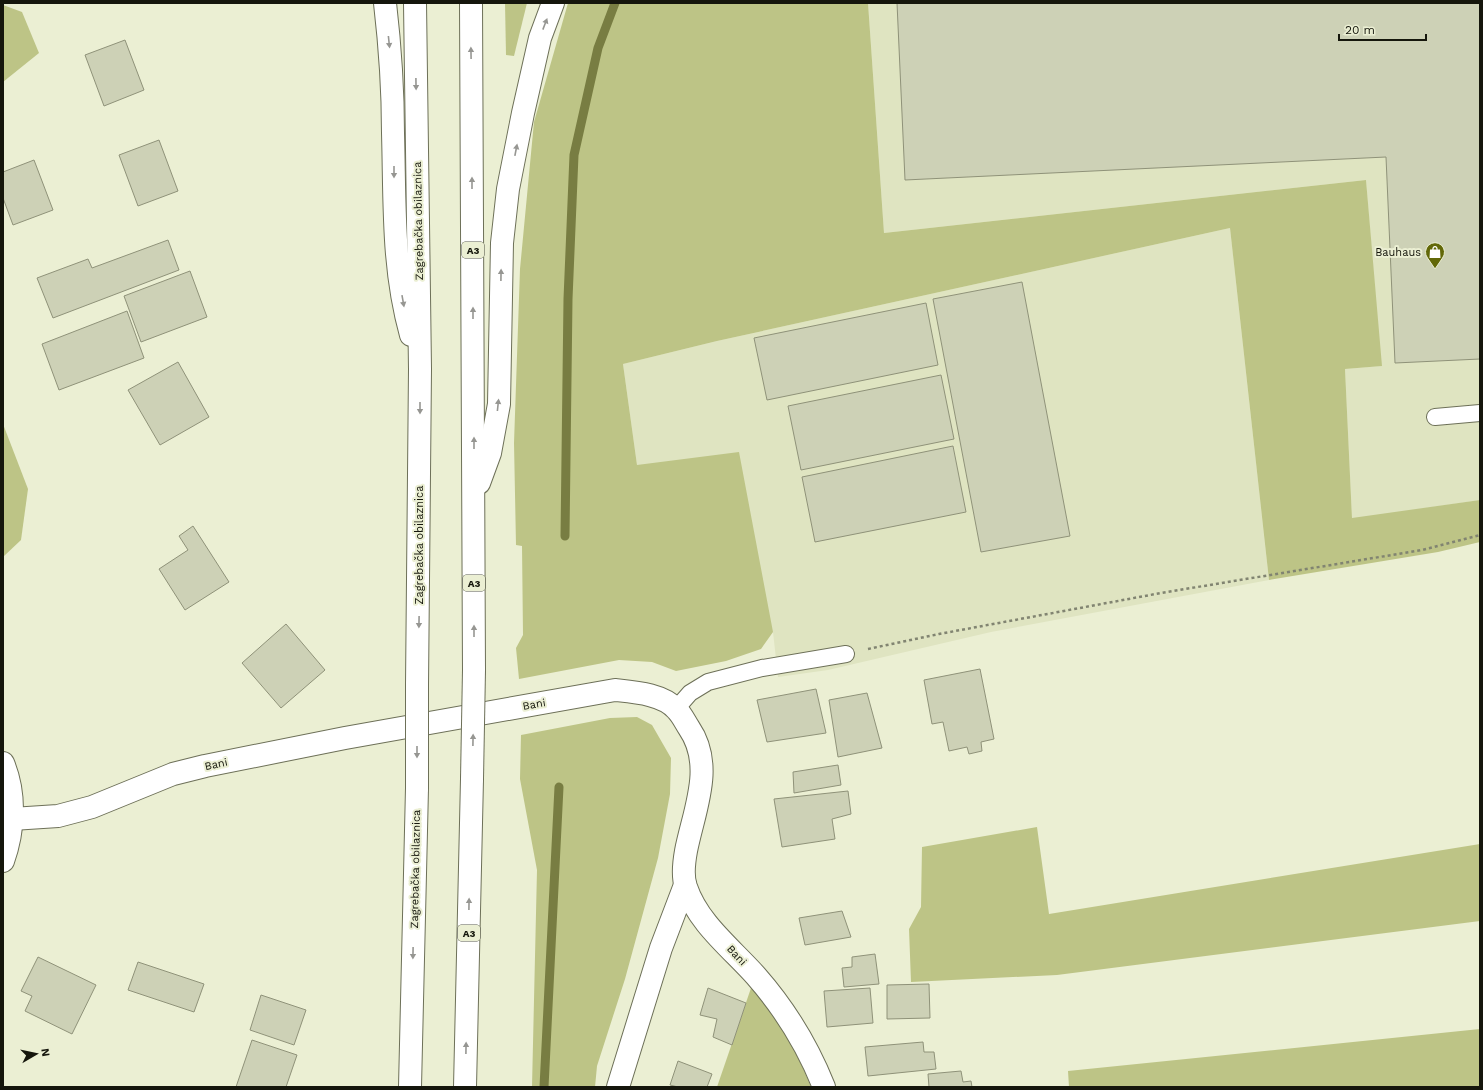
<svg xmlns="http://www.w3.org/2000/svg" width="1483" height="1090" font-family="'Work Sans',sans-serif">
  <style>
    .built { fill: #dfe4c1 }
    .green { fill: #bdc486 }
    .lines { fill: none; stroke-linecap: round; stroke-linejoin: round }
    .stream { stroke: #787d42; stroke-width: 9 }
    .building { fill: #cdd1b6; stroke: #8f9279 }
    .service-casing { stroke: #6d7058; stroke-width: 18 }
    .minor-casing { stroke: #6d7058; stroke-width: 24 }
    .motorway-casing { stroke: #6d7058; stroke-width: 24 }
    .path { stroke: #818471; stroke-width: 2.5; stroke-dasharray: 3 3; stroke-linecap: butt }
    .service { stroke: #fff; stroke-width: 16 }
    .minor { stroke: #fff; stroke-width: 22 }
    .motorway { stroke: #fff; stroke-width: 22 }
    .motorway-bridge-casing { stroke: #6d7058; stroke-width: 24; stroke-linecap: butt }
    .motorway-bridge { stroke: #fff; stroke-width: 22 }
    .oneway { fill: #969692 }
    .labels { text-anchor: middle; stroke-width: 4; stroke-linejoin: round; paint-order: stroke }
    .shield { fill: #ebefd3; stroke: #555748; stroke-width: 1 }
    .shield-label { font-size: 10px; font-weight: bold; fill: #15160c }
    .street-label { font-size: 11px; fill: #15160c; stroke: #ebefd3 }
    .poi-label { font-size: 11px; fill: #15160c; stroke: #ebefd3; text-anchor: end }
  </style>
  <rect width="100%" height="100%" fill="#ebefd3"/>
  <!-- built -->
  <g class="built">
    <polygon points="868,3 1480,3 1480,500 1352,519 1345,369 1381,366 1366,180 884,233"/>
    <polygon points="1230,228 1269,580 991,632 828,670 778,677 773,632 637,465 623,364 717,341"/>
  </g>
  <!-- green -->
  <g class="green">
    <polygon points="505,3 527,3 514,56 506,55"/>
    <polygon points="568,3 868,3 884,233 1366,180 1382,366 1345,369 1352,518 1480,500 1480,542 1438,552 1269,580 1230,228 717,341 623,364 637,465 739,452 773,632 761,649 726,661 676,671 652,662 619,660 519,679 516,648 523,635 522,546 516,545 514,443 520,269 534,122"/>
    <polygon points="3,5 22,12 39,53 3,82"/>
    <polygon points="3,424 28,489 21,540 3,557"/>
    <polygon points="637,717 652,725 671,758 670,794 658,858 625,979 597,1066 595,1087 532,1087 537,870 520,779 521,735 610,718"/>
    <polygon points="1037,827 1049,914 1480,844 1480,921 1057,975 911,982 909,929 921,907 922,847"/>
    <path d="M751,988L756,990C780,1023 796,1049 811,1087H717Z"/>
    <polygon points="1480,1029 1480,1087 1069,1087 1068,1071"/>
  </g>
  <g class="lines">
    <!-- stream -->
    <g class="stream">
      <polyline points="565,536 568,299 574,155 598,48 615,3"/>
      <polyline points="544,1087 559,787"/>
    </g>
  </g>
  <!-- building -->
  <g class="building">
    <polygon points="897,3 1480,3 1480,359 1395,363 1386,157 905,180"/>
    <polygon points="125,40 144,90 104,106 85,55"/>
    <polygon points="159,140 178,191 138,206 119,155"/>
    <polygon points="34,160 53,210 13,225 3,198 3,172"/>
    <polygon points="168,240 179,270 53,318 37,278 88,259 92,268"/>
    <polygon points="190,271 207,317 141,342 124,296"/>
    <polygon points="1022,282 1070,536 981,552 933,299"/>
    <polygon points="926,303 938,365 767,400 754,338"/>
    <polygon points="127,311 144,358 59,390 42,344"/>
    <polygon points="178,362 209,417 160,445 128,390"/>
    <polygon points="941,375 954,439 801,470 788,406"/>
    <polygon points="953,446 966,512 815,542 802,477"/>
    <polygon points="193,526 229,582 185,610 159,569 188,550 179,536"/>
    <polygon points="286,624 325,670 281,708 242,663"/>
    <polygon points="980,669 994,739 981,742 982,751 969,754 967,747 949,751 943,722 932,724 924,680"/>
    <polygon points="816,689 826,733 767,742 757,700"/>
    <polygon points="867,693 882,748 838,757 829,700"/>
    <polygon points="838,765 841,785 794,793 793,772"/>
    <polygon points="848,791 851,814 832,819 835,839 782,847 774,799"/>
    <polygon points="842,911 851,937 805,945 799,918"/>
    <polygon points="875,954 879,984 844,987 842,968 852,967 852,957"/>
    <polygon points="38,957 96,985 72,1034 25,1011 32,996 21,991"/>
    <polygon points="138,962 204,984 194,1012 128,990"/>
    <polygon points="929,984 930,1018 887,1019 887,985"/>
    <polygon points="708,988 746,1003 732,1045 713,1037 717,1019 700,1015"/>
    <polygon points="870,988 873,1023 827,1027 824,991"/>
    <polygon points="261,995 306,1010 294,1045 250,1030"/>
    <polygon points="252,1040 297,1055 286,1087 236,1087"/>
    <polygon points="923,1042 924,1052 934,1052 936,1069 868,1076 865,1047"/>
    <polygon points="678,1061 712,1074 707,1087 678,1087 670,1085"/>
    <polygon points="961,1071 963,1082 971,1081 972,1087 929,1087 928,1074"/>
  </g>
  <g class="lines">
    <defs>
      <g id="service">
        <polyline points="1435,417 1480,413"/>
        <polyline points="676,709 690,693 708,682 762,668 846,654"/>
      </g>
      <g id="minor">
        <path d="M3,763C16,794 14,830 3,861"/>
        <path d="M12,819L58,816L92,807L173,774L205,766L345,738L615,690C634,692 664,694 677,710C682,715 685,722 689,728C715,766 694,810 686,851C684,862 682,876 686,887C698,923 731,948 756,976C785,1009 808,1047 824,1087"/>
        <polyline points="618,1087 661,948 685,885"/>
      </g>
      <g id="motorway">
        <path d="M385,3C390,46 393,89 393,133C395,202 392,267 411,335"/>
        <polyline points="415,3 420,369 417,685"/>
        <polyline points="471,3 474,670"/>
        <polyline points="479,483 490,453 499,404 502,243 508,189 523,113 540,38 553,3"/>
        <polyline points="410,1087 417,788"/>
        <polyline points="465,1087 472,779"/>
      </g>
    </defs>
    <!-- service casing -->
    <use href="#service" class="service-casing"/>
    <!-- minor casing -->
    <use href="#minor" class="minor-casing"/>
    <!-- motorway casing -->
    <use href="#motorway" class="motorway-casing"/>
    <!-- path -->
    <polyline class="path" points="868,649 939,634 1161,593 1422,550 1480,535"/>
    <!-- service -->
    <use href="#service" class="service"/>
    <!-- minor -->
    <use href="#minor" class="minor"/>
    <!-- motorway -->
    <use href="#motorway" class="motorway"/>
    <defs>
      <g id="motorway-bridge">
        <polyline points="472,779 474,670"/>
        <polyline points="417,788 417,685"/>
      </g>
    </defs>
    <!-- motorway-bridge casing -->
    <use href="#motorway-bridge" class="motorway-bridge-casing"/>
    <!-- motorway-bridge -->
    <use href="#motorway-bridge" class="motorway-bridge"/>
  </g>
  <!-- one-way arrows -->
  <defs><path id="oneway-solid" d="M-6-.8H1V-3.2L6.5 0L1 3.2V.8H-6Z"/></defs>
  <g class="oneway">
    <use href="#oneway-solid" transform="translate(545 24) rotate(-69)"/>
    <use href="#oneway-solid" transform="translate(389 42) rotate(84)"/>
    <use href="#oneway-solid" transform="translate(471 53) rotate(-91)"/>
    <use href="#oneway-solid" transform="translate(416 84) rotate(89)"/>
    <use href="#oneway-solid" transform="translate(516 150) rotate(-79)"/>
    <use href="#oneway-solid" transform="translate(394 172) rotate(90)"/>
    <use href="#oneway-solid" transform="translate(472 183) rotate(-90)"/>
    <use href="#oneway-solid" transform="translate(501 275) rotate(-89)"/>
    <use href="#oneway-solid" transform="translate(403 301) rotate(80)"/>
    <use href="#oneway-solid" transform="translate(473 313) rotate(-90)"/>
    <use href="#oneway-solid" transform="translate(498 405) rotate(-84)"/>
    <use href="#oneway-solid" transform="translate(420 408) rotate(90)"/>
    <use href="#oneway-solid" transform="translate(474 443) rotate(-90)"/>
    <use href="#oneway-solid" transform="translate(419 622) rotate(91)"/>
    <use href="#oneway-solid" transform="translate(474 631) rotate(-90)"/>
    <use href="#oneway-solid" transform="translate(473 740) rotate(-89)"/>
    <use href="#oneway-solid" transform="translate(417 752) rotate(90)"/>
    <use href="#oneway-solid" transform="translate(469 904) rotate(-89)"/>
    <use href="#oneway-solid" transform="translate(413 953) rotate(91)"/>
    <use href="#oneway-solid" transform="translate(466 1048) rotate(-89)"/>
  </g>
  <!-- icons -->
  <defs>
    <symbol id="shop-pin" viewBox="-11 -11 22 30"><path d="M0 17L-7.5 6A9.5 9.5 0 1 1 7.5 6Z" fill="#626808" stroke="#ebefd3"/><path d="M-5-2.5h2.3a2.7 3.5 0 0 1 5.4 0H5L5.5 6h-11ZM-1.5-2.5h3a1.5 2.3 0 0 0-3 0Z" fill="#fff"/></symbol>
  </defs>
  <g fill-rule="evenodd">
    <use href="#shop-pin" x="1424" y="241" width="22" height="30"/>
  </g>
  <g class="labels">
    <!-- shield labels -->
    <g class="shield">
      <rect x="462" y="242" width="22" height="16" rx="3"/>
      <rect x="463" y="575" width="22" height="16" rx="3"/>
      <rect x="458" y="925" width="22" height="16" rx="3"/>
    </g>
    <g class="shield-label">
      <text x="473" y="254">A3</text>
      <text x="474" y="587">A3</text>
      <text x="469" y="937">A3</text>
    </g>
    <!-- street labels -->
    <g class="street-label">
      <text transform="translate(418 221) rotate(-91)" y="4">Zagrebačka obilaznica</text>
      <text transform="translate(419 545) rotate(-90)" y="4">Zagrebačka obilaznica</text>
      <text transform="translate(534 704) rotate(-10)" y="4">Bani</text>
      <text transform="translate(216 764) rotate(-12)" y="4">Bani</text>
      <text transform="translate(415 869) rotate(-89)" y="4">Zagrebačka obilaznica</text>
      <text transform="translate(737 955) rotate(47)" y="4">Bani</text>
    </g>
    <!-- poi labels -->
    <g class="poi-label">
      <text x="1421" y="256">Bauhaus</text>
    </g>
  </g>
  <!-- border -->
  <rect width="1483" height="1090" fill="none" stroke="#15160c" stroke-width="8"/>
  <!-- north arrow -->
  <g transform="translate(36 1054) rotate(81)" stroke="#ebefd3" stroke-width="3" paint-order="stroke">
  <path d="M0-3L7 15L0 10L-7 15Z" fill="#15160c"/>
  <text y="-6" font-size="11" font-weight="bold" text-anchor="middle" fill="#15160c">N</text>
  </g>
  <!-- scale -->
  <path d="M1339 34v6h87v-6" fill="none" stroke="#15160c" stroke-width="2"/>
  <text x="1345" y="34" font-size="12" fill="#15160c" stroke="#ebefd3" stroke-width="3" paint-order="stroke">20 m</text>
</svg>
